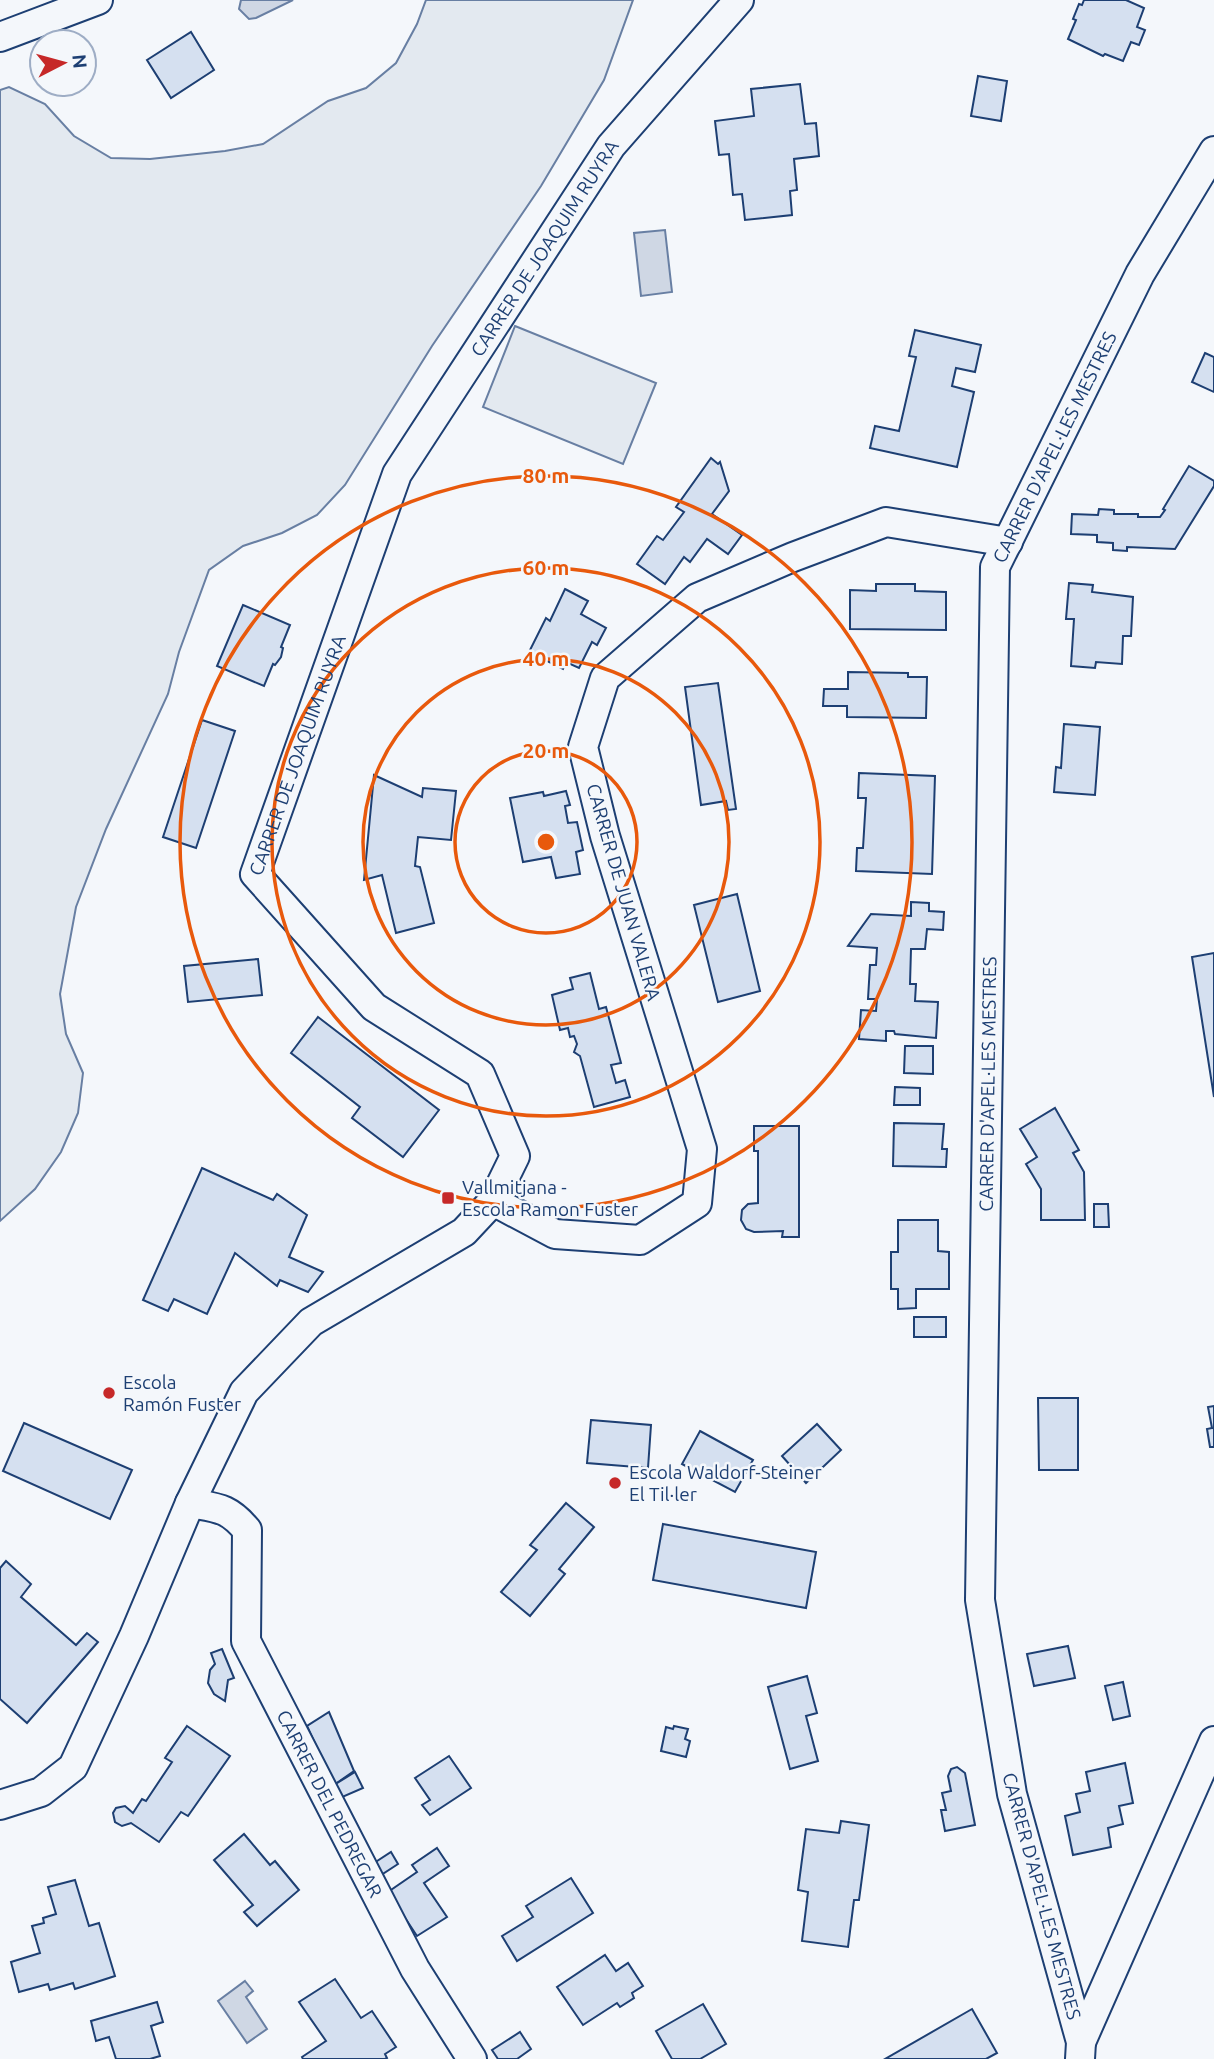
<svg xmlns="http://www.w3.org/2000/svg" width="1214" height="2059" font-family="Ubuntu,sans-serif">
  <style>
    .green { fill: #e3e9f0; stroke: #687fa3; stroke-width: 2 }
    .water { fill: #cfd7e4; stroke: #687fa3; stroke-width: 2 }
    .building { fill: #d5e0f0; stroke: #1d3f73; stroke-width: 2 }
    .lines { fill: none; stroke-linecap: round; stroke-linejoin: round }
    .street-casing { stroke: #1d3f73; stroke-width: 32 }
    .street { stroke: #f4f7fb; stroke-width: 28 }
    .ring { fill: none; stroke: #e8590c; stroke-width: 3.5 }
    .poi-dot { fill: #c62828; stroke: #f4f7fb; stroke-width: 2.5 }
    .labels { text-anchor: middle; stroke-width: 5; stroke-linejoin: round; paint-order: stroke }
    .street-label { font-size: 19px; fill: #1d3f73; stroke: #f4f7fb }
    .poi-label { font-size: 19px; fill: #1d3f73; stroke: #f4f7fb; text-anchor: start }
    .centre { fill: #e8590c; stroke: #f4f7fb; stroke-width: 3.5 }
    .ring-label { font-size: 21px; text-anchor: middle; font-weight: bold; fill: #e8590c; stroke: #f4f7fb; stroke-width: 5; stroke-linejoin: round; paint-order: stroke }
  </style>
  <rect width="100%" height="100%" fill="#f4f7fb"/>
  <!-- green -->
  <g class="green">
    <polygon points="426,0 633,0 604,80 541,186 432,346 345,485 317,515 282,533 243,546 209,570 179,652 168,694 106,829 76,907 60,994 66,1034 83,1073 78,1113 61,1152 35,1189 0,1221 0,90 9,87 45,104 74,136 111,158 150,159 225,151 263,144 328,101 366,88 396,63 417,24"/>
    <polygon points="515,326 656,383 623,464 483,407"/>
  </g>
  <!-- water -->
  <g class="water">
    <polygon points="241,0 293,0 256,18 249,19 239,9"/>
    <polygon points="665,230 672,292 641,296 634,233"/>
    <polygon points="245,1981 253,1991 246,1997 267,2029 247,2043 218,2001"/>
  </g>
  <!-- building -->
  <g class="building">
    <polygon points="1084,0 1126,0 1144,8 1137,27 1145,30 1139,45 1131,42 1123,61 1105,54 1103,56 1068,39 1076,20 1073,19 1079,4 1082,5"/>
    <polygon points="191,32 214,70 171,98 147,60"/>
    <polygon points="978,76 1007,81 1001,121 971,116"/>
    <polygon points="800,84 805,124 816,123 819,156 794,159 797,190 790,191 792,215 745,220 742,194 733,195 729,154 719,155 715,121 754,116 751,89"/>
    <polygon points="915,330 981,345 975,372 956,368 952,386 974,392 957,467 870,448 875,426 899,431 916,357 909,356"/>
    <polygon points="1205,353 1214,357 1214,392 1192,382"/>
    <polygon points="711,458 718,464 720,462 729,491 712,514 742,535 728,554 707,539 690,562 684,557 665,584 637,564 657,536 663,540 684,512 676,507"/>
    <polygon points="1189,466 1214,481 1214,486 1175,549 1127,547 1127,551 1113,550 1113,543 1097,542 1097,535 1071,534 1072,514 1098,515 1099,509 1114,510 1114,514 1138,514 1138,517 1160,517 1165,510 1163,509"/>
    <polygon points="1069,583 1093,585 1092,592 1133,597 1131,636 1123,636 1122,664 1096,662 1095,668 1071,666 1074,619 1066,619"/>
    <polygon points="876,584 915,584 915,591 946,592 946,630 850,629 850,590 876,591"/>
    <polygon points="565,589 588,601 581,614 606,628 597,645 592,642 579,668 566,662 563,669 529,652 546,618 550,621"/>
    <polygon points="243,605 290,625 281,647 283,648 281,657 275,665 273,664 264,686 217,666"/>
    <polygon points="848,672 908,673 908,677 927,677 926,718 847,717 847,706 823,706 824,689 848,689"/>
    <polygon points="718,683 736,809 728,810 726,801 701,805 685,687"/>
    <polygon points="202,720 235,731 196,848 163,837"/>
    <polygon points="1064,724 1100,727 1095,795 1054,792 1056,767 1061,768"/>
    <polygon points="859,773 935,776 932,874 856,871 857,848 863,848 866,798 858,798"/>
    <polygon points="374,775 422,797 423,788 456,791 451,840 418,837 415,866 420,867 434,923 396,933 382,875 364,880"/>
    <polygon points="566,791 570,805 565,806 568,823 577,822 583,850 576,852 580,874 556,878 551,857 523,862 510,798 543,792 544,796"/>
    <polygon points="737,894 760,991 718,1002 694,905"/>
    <polygon points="911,902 929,903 929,911 944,912 943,930 927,929 925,949 911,949 910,984 916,984 915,1001 938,1002 936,1038 895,1034 894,1031 886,1031 886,1041 859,1039 861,1010 876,1011 877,999 868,999 870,965 876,965 877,948 848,946 871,914 911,916"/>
    <polygon points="1214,953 1214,1097 1192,957"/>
    <polygon points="258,959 262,995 188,1002 184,966"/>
    <polygon points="590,973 599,1009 606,1007 621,1063 611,1065 616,1083 625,1080 630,1097 594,1107 580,1056 574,1052 577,1044 574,1036 570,1037 568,1028 560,1030 552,995 573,989 570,978"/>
    <polygon points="318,1017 439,1110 403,1157 352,1118 360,1107 291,1053"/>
    <polygon points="905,1046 933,1046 933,1074 904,1073"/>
    <polygon points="895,1087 920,1088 920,1105 894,1105"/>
    <polygon points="1055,1108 1079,1150 1073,1153 1084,1172 1085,1220 1041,1220 1041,1189 1026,1164 1037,1157 1020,1129"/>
    <polygon points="894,1123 944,1124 942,1149 947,1149 946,1167 893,1166"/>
    <polygon points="754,1126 799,1126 799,1237 782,1237 783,1231 754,1232 746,1229 741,1220 742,1210 748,1204 758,1203 758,1151 754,1151"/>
    <polygon points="202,1168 273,1200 277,1194 307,1215 289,1257 323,1272 308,1292 280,1280 277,1286 235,1253 207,1314 174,1299 168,1311 143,1300"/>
    <polygon points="1094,1204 1108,1204 1109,1227 1094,1227"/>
    <polygon points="898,1220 938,1220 938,1251 949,1252 949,1289 916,1289 916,1308 898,1309 898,1289 891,1289 891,1252 898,1252"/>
    <rect x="914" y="1317" width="32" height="20"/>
    <polygon points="1038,1398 1078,1398 1078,1470 1039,1470"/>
    <polygon points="1214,1406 1214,1447 1210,1447 1207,1429 1212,1428 1208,1407"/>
    <polygon points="591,1420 651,1425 648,1468 587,1463"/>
    <polygon points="24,1423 132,1470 110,1519 3,1471"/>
    <polygon points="817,1424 841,1450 806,1483 782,1456"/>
    <polygon points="700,1431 753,1460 735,1492 682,1464"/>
    <polygon points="566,1503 594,1527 559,1569 565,1574 530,1616 501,1592 537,1550 530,1545"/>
    <polygon points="663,1524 816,1552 806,1608 653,1580"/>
    <polygon points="6,1561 31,1584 21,1597 76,1645 87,1633 98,1642 27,1723 0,1699 0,1568"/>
    <polygon points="1068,1646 1075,1678 1034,1686 1027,1654"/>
    <polygon points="222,1649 234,1678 228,1680 225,1701 214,1694 208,1683 210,1670 215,1664 211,1653"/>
    <polygon points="807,1676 817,1713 806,1716 818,1761 790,1769 768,1687"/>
    <polygon points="1123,1682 1130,1716 1113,1720 1105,1686"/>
    <polygon points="329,1712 354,1771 334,1785 307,1726"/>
    <polygon points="187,1726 230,1756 188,1816 181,1812 159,1842 131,1823 122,1826 115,1822 113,1813 116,1808 125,1806 133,1813 142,1799 146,1801 172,1762 165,1758"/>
    <polygon points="674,1726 688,1729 685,1739 690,1741 686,1757 661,1751 666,1727 673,1729"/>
    <polygon points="449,1756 471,1788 430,1815 422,1805 430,1800 415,1778"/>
    <polygon points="1125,1763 1133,1803 1119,1806 1123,1824 1108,1828 1111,1847 1073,1855 1065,1816 1080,1812 1076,1794 1090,1791 1086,1772"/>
    <polygon points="957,1767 965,1773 975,1825 945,1831 941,1810 946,1810 942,1793 951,1791 948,1776 951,1769"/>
    <polygon points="355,1772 363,1788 340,1798 334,1785"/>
    <polygon points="841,1821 869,1825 859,1900 854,1900 848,1947 802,1941 808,1892 798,1890 806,1829 839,1833"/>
    <polygon points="244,1834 270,1865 275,1861 299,1890 257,1926 244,1912 253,1905 214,1860"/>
    <polygon points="437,1848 449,1866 424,1883 447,1917 417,1936 388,1892 417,1872 412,1865"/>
    <polygon points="391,1852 398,1864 378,1877 371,1865"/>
    <polygon points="571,1878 593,1913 517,1961 502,1936 533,1917 526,1906"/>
    <polygon points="75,1880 89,1926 99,1923 115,1976 75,1989 73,1983 50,1990 48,1984 19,1992 11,1962 40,1953 32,1926 44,1923 43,1918 56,1914 48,1887"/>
    <polygon points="605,1955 616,1971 628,1963 643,1986 632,1993 634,1998 620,2007 617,2003 583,2025 557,1987"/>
    <polygon points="335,1979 361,2018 372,2011 396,2047 385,2054 387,2058 385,2059 303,2059 302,2057 326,2041 299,2002"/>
    <polygon points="157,2002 163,2022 151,2026 160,2056 150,2059 116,2059 109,2037 96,2041 91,2021"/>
    <polygon points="703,2004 726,2044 700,2059 672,2059 656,2031"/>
    <polygon points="972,2009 997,2053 986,2059 885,2059"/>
    <polygon points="520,2032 531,2049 517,2059 498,2059 492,2050"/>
  </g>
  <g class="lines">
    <defs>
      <g id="street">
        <polyline points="0,37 98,0"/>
        <polyline points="493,1201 555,1234 640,1240 697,1203 702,1149 605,836 583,747 605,678 697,598 793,557 886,522 1008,542"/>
        <path id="s1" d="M190,1503C217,1508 228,1507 247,1530L246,1641L415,1969L472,2059"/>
        <path id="s2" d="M0,1805L41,1792L73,1767L134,1636L190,1503L244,1392L311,1322L464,1232L493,1201L515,1156L480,1074L374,1007L255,874L397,474L611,146L739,0"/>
        <polyline points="1081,2042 1214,1741"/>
        <path id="s3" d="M1080,2059L1081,2042L1012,1794L980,1600L995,567L1140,274L1214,151"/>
      </g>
    </defs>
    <!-- street casing -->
    <use href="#street" class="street-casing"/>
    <!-- street -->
    <use href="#street" class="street"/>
  </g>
  <!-- distance rings -->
  <g class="ring">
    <circle cx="546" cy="842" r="91"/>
    <circle cx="546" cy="842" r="183"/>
    <circle cx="546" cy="842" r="274"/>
    <circle cx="546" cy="842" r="366"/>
  </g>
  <!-- markers -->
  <g class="poi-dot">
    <rect x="441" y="1191" width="14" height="14" rx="3.5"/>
    <circle cx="109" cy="1393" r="7"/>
    <circle cx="615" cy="1483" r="7"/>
  </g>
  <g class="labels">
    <!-- street labels -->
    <g class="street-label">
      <text dy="7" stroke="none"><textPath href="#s2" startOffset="1950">CARRER DE JOAQUIM RUYRA</textPath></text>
      <text dy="7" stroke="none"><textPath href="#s3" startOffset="1638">CARRER D'APEL·LES MESTRES</textPath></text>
      <text dy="7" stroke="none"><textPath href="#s2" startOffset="1382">CARRER DE JOAQUIM RUYRA</textPath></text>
      <text transform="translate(624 892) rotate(74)" y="7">CARRER DE JUAN VALERA</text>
      <text dy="7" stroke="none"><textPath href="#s3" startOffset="987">CARRER D'APEL·LES MESTRES</textPath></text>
      <text dy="7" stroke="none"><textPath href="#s1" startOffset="359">CARRER DEL PEDREGAR</textPath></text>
      <text transform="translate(1042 1896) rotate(75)" y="7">CARRER D'APEL·LES MESTRES</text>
    </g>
    <!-- poi labels -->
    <g class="poi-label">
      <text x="462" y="1194">Vallmitjana -<tspan x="462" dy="22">Escola Ramon Fuster</tspan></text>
      <text x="123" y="1389">Escola<tspan x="123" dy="22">Ramón Fuster</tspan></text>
      <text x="629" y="1479">Escola Waldorf-Steiner<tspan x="629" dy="22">El Til·ler</tspan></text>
    </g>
  </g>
  <circle cx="546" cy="842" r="10" class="centre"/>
  <g class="ring-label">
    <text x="546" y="483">80 m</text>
    <text x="546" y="575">60 m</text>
    <text x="546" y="666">40 m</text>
    <text x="546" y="758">20 m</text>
  </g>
  <!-- north arrow -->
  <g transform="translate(63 63) rotate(84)"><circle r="33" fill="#f4f7fb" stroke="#9eadc5" stroke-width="2"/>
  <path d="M0-5L12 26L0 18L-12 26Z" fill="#c62828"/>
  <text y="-10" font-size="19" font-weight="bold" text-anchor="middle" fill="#1d3f73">N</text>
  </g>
</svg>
